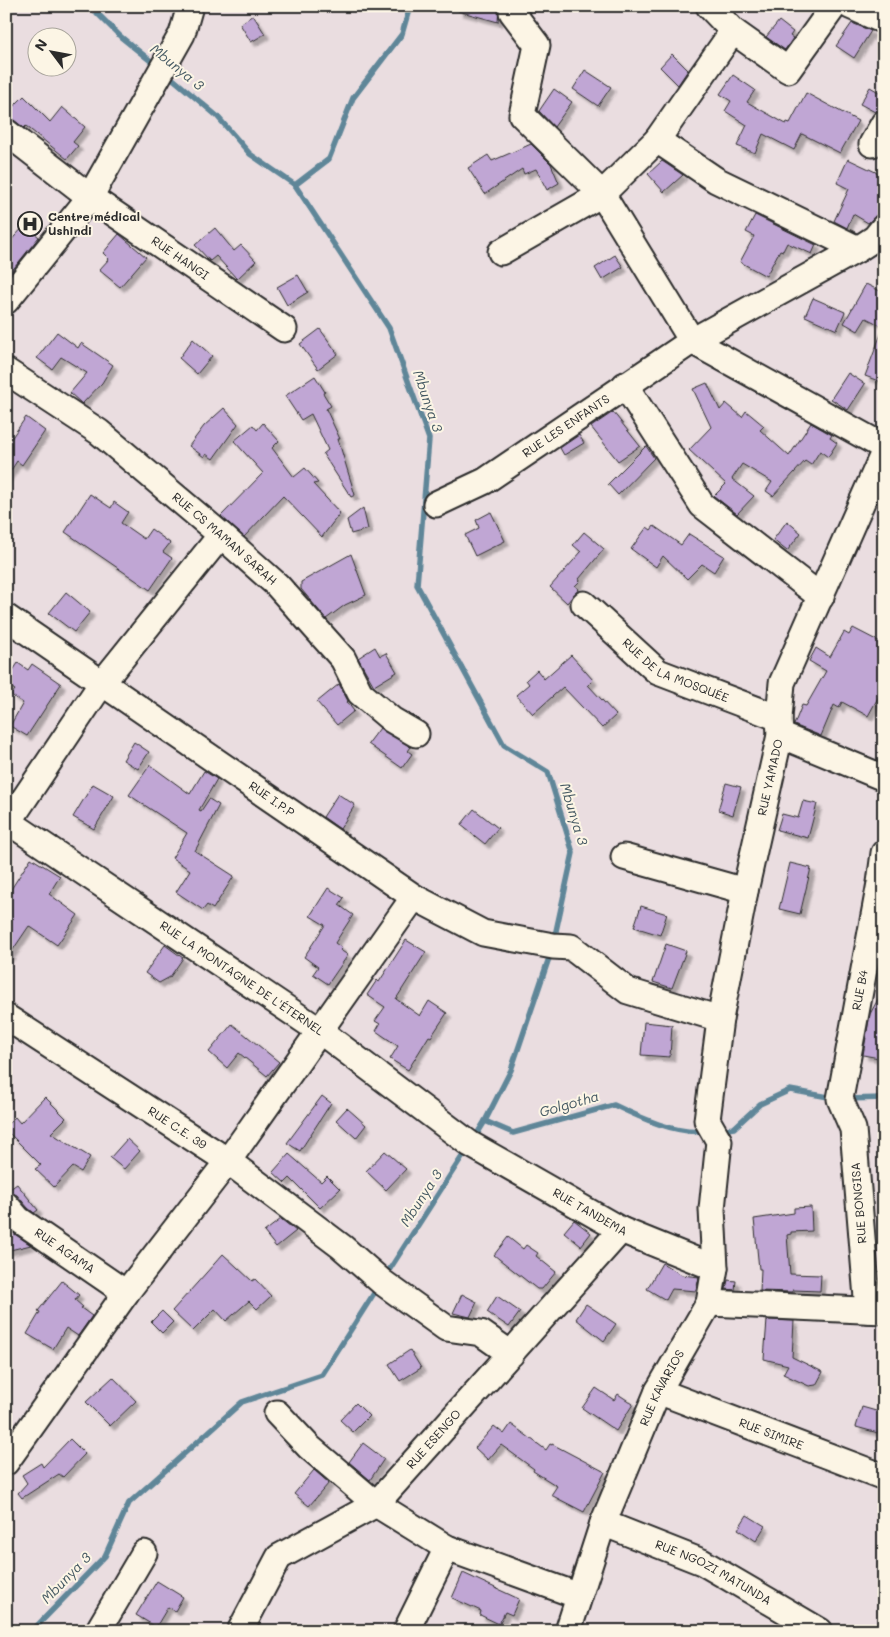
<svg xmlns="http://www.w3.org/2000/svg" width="890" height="1637" font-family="Mali,sans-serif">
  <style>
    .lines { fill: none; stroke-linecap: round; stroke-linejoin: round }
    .stream { stroke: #5e8698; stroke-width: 5.5 }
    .building { fill: #c0a6d4; stroke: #2b2b2b; filter: url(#shadow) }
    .minor-casing { stroke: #2b2b2b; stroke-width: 29 }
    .minor { stroke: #fcf5e5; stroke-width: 25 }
    .labels { text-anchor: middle; stroke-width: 4; stroke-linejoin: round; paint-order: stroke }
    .poi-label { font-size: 12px; font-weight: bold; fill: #2b2b2b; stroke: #fcf5e5; text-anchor: start }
    .street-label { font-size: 12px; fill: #2b2b2b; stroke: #fcf5e5 }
    .water-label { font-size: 14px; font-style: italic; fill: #445862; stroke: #fcf5e5 }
  </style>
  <defs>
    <filter id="shadow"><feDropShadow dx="4.5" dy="4.5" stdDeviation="1" flood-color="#0004"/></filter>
  </defs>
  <rect width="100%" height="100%" fill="#eadde0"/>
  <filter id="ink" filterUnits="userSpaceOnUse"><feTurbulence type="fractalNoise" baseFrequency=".02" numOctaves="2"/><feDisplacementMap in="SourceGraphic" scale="10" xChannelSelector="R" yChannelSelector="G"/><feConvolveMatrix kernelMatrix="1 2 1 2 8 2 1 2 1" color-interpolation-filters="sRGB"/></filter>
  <g filter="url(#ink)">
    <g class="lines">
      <!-- stream -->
      <g class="stream">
        <polyline points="90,6 121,37 157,66"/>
        <polyline points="166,73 217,116 250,154 295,185 389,328 429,439 417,585 504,745 548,772 573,853 554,940"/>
        <polyline points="295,185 329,159 353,98 402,34 410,6"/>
        <polyline points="846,1099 884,1098"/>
        <path d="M485,1121L513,1133L614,1105C639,1117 677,1135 705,1131"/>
        <polyline points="719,1130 734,1128 760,1104 790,1090 834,1098"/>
        <polyline points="474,1139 485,1121 511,1070 551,952"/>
        <polyline points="384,1278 467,1149"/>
        <polyline points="32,1631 105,1556 129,1503 242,1402 322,1375 378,1287"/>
      </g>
    </g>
    <!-- building -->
    <g class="building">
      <polygon points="458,6 499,6 498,22 458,11"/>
      <polygon points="253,15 265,34 251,42 240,24"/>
      <polygon points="779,21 793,32 790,36 793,38 785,50 766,37"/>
      <polygon points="852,23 871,31 854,58 836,46"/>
      <polygon points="672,54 688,70 678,85 660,67"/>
      <polygon points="585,70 611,87 598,106 573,89"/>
      <polygon points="733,75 755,90 747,102 786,124 787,122 790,123 806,93 858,121 840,153 802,134 794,150 763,134 755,153 737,146 747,125 725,111 731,101 720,94"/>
      <polygon points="870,87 884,95 884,109 875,112 860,104"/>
      <polygon points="554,89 572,102 554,127 539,111"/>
      <polygon points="24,96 50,122 62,107 85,127 73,142 78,146 67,159 26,126 24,128 14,120 6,118 6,114"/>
      <polygon points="531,144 551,164 559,183 547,190 536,169 524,174 522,169 485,194 468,168 488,155 492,161"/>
      <polygon points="848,159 884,176 884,213 878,214 868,223 853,214 847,228 834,221 849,189 837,183"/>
      <polygon points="662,161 683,175 664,192 648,174"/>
      <polygon points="755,215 816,245 812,254 787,243 783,251 780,250 766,276 740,262 754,236 746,232"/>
      <polygon points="25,225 39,237 6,278 6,246"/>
      <polygon points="215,228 234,251 241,245 256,261 237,279 216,256 210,261 195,245"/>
      <polygon points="119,234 146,257 120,287 99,270 109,259 103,253"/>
      <polygon points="615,255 623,267 602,280 595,268"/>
      <polygon points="298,275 308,292 287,305 277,287"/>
      <polygon points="866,284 884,293 884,327 866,318 858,331 844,323"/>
      <polygon points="813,298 845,312 837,330 805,316"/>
      <polygon points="320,329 338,354 318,369 300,344"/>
      <polygon points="882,331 884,331 884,383 865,376"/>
      <polygon points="57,332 78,348 81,343 113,365 102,383 82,404 70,393 87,373 61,357 52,369 37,358"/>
      <polygon points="193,339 212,356 197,374 179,358"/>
      <polygon points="848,373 865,384 848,410 831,399"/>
      <polygon points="315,376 325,392 323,393 331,406 326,409 340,439 338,439 355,495 351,497 323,454 328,450 311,414 301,420 285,396"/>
      <polygon points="707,383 720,410 726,403 742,417 746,411 764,426 760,430 789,456 811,423 832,435 830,438 837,443 828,457 820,451 811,465 805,461 773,496 766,491 772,482 742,464 732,479 754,496 737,514 714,496 726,484 689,450 711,427 693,389"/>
      <polygon points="224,408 238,424 213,459 206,454 204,457 189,446 204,426"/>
      <polygon points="613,412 640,446 618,461 591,427"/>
      <polygon points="26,417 45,431 22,465 17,461 6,478 6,446"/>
      <polygon points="263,423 279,441 272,448 294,477 305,468 318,483 313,484 340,513 322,537 283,496 244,537 221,516 263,473 234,441 253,425 257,430"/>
      <polygon points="579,435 584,443 564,455 560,448"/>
      <polygon points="646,446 654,458 618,495 608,484"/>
      <polygon points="90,494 111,508 114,502 128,512 121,523 144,539 151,529 170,543 163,552 172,558 150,590 65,532"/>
      <polygon points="363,508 368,529 351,534 347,520"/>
      <polygon points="491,512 505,541 475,556 465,535 479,528 476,520"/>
      <polygon points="787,521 801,533 787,551 773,540"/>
      <polygon points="654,526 681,545 689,534 724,556 714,572 702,564 687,579 663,556 656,567 631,549 647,527 651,530"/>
      <polygon points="584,532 604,549 579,579 580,581 575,586 579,589 567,603 550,587 581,552 573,545"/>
      <polygon points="351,554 366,595 345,605 326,619 301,589 301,582"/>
      <polygon points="66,592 90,612 74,632 49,613"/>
      <polygon points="853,628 884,644 884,687 868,716 842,702 839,708 834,705 821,736 794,725 802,705 806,706 826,671 809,661 816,648 830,657 844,632 849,635"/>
      <polygon points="375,647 380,656 386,653 397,672 374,686 358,658"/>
      <polygon points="571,655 593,680 588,685 616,715 602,728 563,687 533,714 516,695 529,684 526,680 537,670 544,679"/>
      <polygon points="18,663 28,670 32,664 61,684 27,736 10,726 23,703 11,695 15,690 6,684 6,681"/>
      <polygon points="339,684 348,701 347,702 354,711 337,725 317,702"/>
      <polygon points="380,728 411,747 408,751 412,754 402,768 368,744"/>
      <polygon points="134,742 149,752 138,769 123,760"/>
      <polygon points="150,765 190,794 204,771 217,779 199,810 201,811 209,799 219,805 195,851 234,876 213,909 207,905 203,910 176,892 190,870 172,858 187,833 129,795"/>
      <polygon points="726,783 741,787 733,815 718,810"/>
      <polygon points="93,784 114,796 94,829 73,817"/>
      <polygon points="338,794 355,805 340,829 323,817"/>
      <polygon points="803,801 817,804 808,838 777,830 782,814 798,818"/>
      <polygon points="474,809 498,828 485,844 461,825"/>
      <polygon points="31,858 60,876 49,894 78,915 57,945 29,926 6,960 6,897"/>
      <polygon points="790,863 811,868 800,914 779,909"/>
      <polygon points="328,888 344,898 339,905 353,915 335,943 342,948 340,950 348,955 328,984 313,974 318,967 304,957 325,925 310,916"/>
      <polygon points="641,906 667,914 660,935 634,927"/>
      <polygon points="406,940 426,952 396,999 420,1016 429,1001 447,1013 431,1037 429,1036 408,1070 390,1059 398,1046 376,1031 380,1024 375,1021 385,1007 367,995 377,980 379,982"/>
      <polygon points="666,944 686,951 672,988 653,982"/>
      <polygon points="165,945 183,958 170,977 159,983 145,973"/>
      <polygon points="884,988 884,1031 879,1058 863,1055 870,1014"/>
      <polygon points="644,1022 672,1025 670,1057 641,1055"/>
      <polygon points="232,1024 279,1062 267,1076 239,1053 227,1068 209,1052"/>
      <polygon points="322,1096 331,1103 300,1151 287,1143"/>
      <polygon points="45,1097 66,1118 51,1133 90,1157 81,1172 73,1167 54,1187 35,1169 41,1165 6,1130 6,1126 15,1117 20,1123"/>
      <polygon points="347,1108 366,1125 356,1138 336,1120"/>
      <polygon points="127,1139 140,1151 124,1169 110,1158"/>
      <polygon points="385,1151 406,1169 386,1190 366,1171"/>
      <polygon points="289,1154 321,1182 327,1176 340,1189 320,1208 290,1178 285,1183 273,1172"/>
      <polygon points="17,1184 38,1210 34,1213 28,1208 17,1195 7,1191"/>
      <polygon points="811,1207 812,1231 791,1232 791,1234 787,1235 790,1274 821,1275 820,1291 793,1290 793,1292 760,1291 761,1269 759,1269 754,1219 794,1213 794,1208"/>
      <polygon points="281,1219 296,1231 276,1247 264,1232"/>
      <polygon points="574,1220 591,1233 581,1246 564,1232"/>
      <polygon points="6,1227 10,1231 31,1245 6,1251"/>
      <polygon points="508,1237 523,1249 526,1245 538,1253 536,1256 556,1272 542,1289 537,1289 494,1255"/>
      <polygon points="223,1254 252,1281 255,1279 271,1296 257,1309 249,1301 226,1321 215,1309 193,1331 172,1311"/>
      <polygon points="662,1263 682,1275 699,1277 696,1291 672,1289 666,1300 647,1289"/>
      <polygon points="728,1280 736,1281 735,1290 726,1289"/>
      <polygon points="62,1281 79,1295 75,1300 83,1307 81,1308 92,1316 78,1336 66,1328 53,1349 27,1334 40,1312 38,1311"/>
      <polygon points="462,1294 477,1302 470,1317 453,1313"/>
      <polygon points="497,1296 520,1312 509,1327 487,1312"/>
      <polygon points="586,1304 616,1324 604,1341 576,1319"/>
      <polygon points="162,1311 173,1322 162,1333 151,1322"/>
      <polygon points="767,1320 794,1321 792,1357 823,1372 816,1385 809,1386 783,1374 788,1365 764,1359"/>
      <polygon points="410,1350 421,1368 400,1381 389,1364"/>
      <polygon points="113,1377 136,1401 110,1426 86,1402"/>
      <polygon points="596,1388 614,1400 618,1394 633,1404 616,1431 582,1408"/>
      <polygon points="356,1403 369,1416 353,1432 340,1420"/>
      <polygon points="862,1407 883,1413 878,1433 856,1427"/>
      <polygon points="511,1424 546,1450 550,1444 552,1445 552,1444 605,1472 584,1512 551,1495 557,1486 533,1471 534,1469 501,1445 488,1460 475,1448 494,1426 504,1434"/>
      <polygon points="70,1439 85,1454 63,1477 59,1474 22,1498 18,1493 27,1483 22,1475 41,1463 43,1467"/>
      <polygon points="363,1443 384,1459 370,1480 349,1462"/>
      <polygon points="314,1470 329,1483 309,1506 294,1494"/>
      <polygon points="747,1515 765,1526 756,1541 738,1529"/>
      <polygon points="463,1573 519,1599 512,1615 505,1612 499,1624 480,1615 481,1611 452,1598"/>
      <polygon points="157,1581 183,1597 175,1611 168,1607 156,1627 136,1615"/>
    </g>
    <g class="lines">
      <defs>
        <g id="minor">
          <polyline points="709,6 733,31 788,70 834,6"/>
          <polyline points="850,6 884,21"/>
          <polyline points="512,12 537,45 522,115 602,194 692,341 884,447"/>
          <path id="s1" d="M6,132L90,197L284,329"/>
          <polyline points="657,140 716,180 858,249"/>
          <polyline points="872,144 884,123"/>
          <polyline points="501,252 602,194 657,140 733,31"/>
          <polyline points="6,301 90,197 182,34 190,6"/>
          <path id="s2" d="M6,371L99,432L221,535L277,585L343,659L360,693L392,720L416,734"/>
          <polyline points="625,385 702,505 821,597"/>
          <path id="s3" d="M436,504L485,481L692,341L858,249L875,238L884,227"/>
          <path id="s4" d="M584,604L658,672L779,718"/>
          <path id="s5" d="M6,617L414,897L483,933L553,946L571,947L628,991L720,1019"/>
          <polyline points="780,735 884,778"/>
          <path id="s6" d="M6,820L320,1031L470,1144L621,1230L715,1268"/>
          <polyline points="6,826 102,683 221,535"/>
          <polyline points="624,857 745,891"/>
          <path id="s7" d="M6,1017L228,1161L342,1247L382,1282L446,1328L481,1333L511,1354"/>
          <path id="s8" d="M6,1205L18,1219L126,1293"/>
          <polyline points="709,1303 884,1311"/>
          <path id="s9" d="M868,1310L853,1129L840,1099L880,883L884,853"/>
          <path id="s10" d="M658,1391L884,1477"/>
          <polyline points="277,1413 309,1447 376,1504 447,1548 579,1596"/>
          <polyline points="6,1462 126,1293 228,1161 414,897"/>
          <path id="s11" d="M603,1523L702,1562L820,1631"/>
          <polyline points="98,1631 144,1553"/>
          <path id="s12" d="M240,1631L279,1557L376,1504L621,1230"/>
          <polyline points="406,1631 447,1548"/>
          <path id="s13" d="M568,1631L603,1523L658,1391L709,1303L715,1268L712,1209L719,1141L707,1120L720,1019L745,891L780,735L779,718L782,683L884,452"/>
        </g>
      </defs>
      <!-- minor casing -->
      <use href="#minor" class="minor-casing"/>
      <!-- minor -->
      <use href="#minor" class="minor"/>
    </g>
  </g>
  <!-- icons -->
  <defs>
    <symbol id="hospital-ring" viewBox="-11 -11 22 22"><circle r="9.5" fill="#fcf5e5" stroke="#2b2b2b" stroke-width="1.5"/><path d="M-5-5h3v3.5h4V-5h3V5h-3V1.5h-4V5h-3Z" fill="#2b2b2b"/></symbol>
  </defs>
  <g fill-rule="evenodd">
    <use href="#hospital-ring" x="16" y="210" width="28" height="28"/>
  </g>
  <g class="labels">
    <!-- poi labels -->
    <g class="poi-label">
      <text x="48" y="221">Centre médical<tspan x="48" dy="14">Ushindi</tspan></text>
    </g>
    <!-- street labels -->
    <g class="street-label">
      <text dy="4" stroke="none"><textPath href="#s1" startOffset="215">RUE HANGI</textPath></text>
      <text dy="4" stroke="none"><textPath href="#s3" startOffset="152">RUE LES ENFANTS</textPath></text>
      <text dy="4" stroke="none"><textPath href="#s2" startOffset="276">RUE CS MAMAN SARAH</textPath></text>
      <text dy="4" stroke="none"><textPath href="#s4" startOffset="115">RUE DE LA MOSQUÉE</textPath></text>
      <text dy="4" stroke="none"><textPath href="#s13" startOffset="894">RUE YAMADO</textPath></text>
      <text dy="4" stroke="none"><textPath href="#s5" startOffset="322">RUE I.P.P</textPath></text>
      <text dy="4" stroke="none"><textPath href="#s6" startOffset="284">RUE LA MONTAGNE DE L'ÉTERNEL</textPath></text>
      <text dy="4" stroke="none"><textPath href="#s9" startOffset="325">RUE B4</textPath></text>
      <text dy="4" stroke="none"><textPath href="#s7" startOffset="204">RUE C.E. 39</textPath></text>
      <text transform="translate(859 1203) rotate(-95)" y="4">RUE BONGISA</text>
      <text dy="4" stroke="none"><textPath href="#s6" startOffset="704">RUE TANDEMA</textPath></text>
      <text dy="4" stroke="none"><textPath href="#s8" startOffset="75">RUE AGAMA</textPath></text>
      <text dy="4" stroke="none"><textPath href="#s13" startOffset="261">RUE KAVARIOS</textPath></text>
      <text dy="4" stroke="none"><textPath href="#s10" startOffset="121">RUE SIMIRE</textPath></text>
      <text dy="4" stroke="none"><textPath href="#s12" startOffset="281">RUE ESENGO</textPath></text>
      <text dy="4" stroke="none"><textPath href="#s11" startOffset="121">RUE NGOZI MATUNDA</textPath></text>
    </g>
    <!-- water labels -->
    <g class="water-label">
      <text transform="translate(177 67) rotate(39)" y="5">Mbunya 3</text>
      <text transform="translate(428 401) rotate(71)" y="5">Mbunya 3</text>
      <text transform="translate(574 814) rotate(73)" y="5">Mbunya 3</text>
      <text transform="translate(569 1104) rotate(-16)" y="5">Golgotha</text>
      <text transform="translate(421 1198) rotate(-57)" y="5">Mbunya 3</text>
      <text transform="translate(66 1578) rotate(-46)" y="5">Mbunya 3</text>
    </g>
  </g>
  <!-- margin -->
  <rect width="890" height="1637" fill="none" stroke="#fcf5e5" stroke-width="25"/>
  <rect x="12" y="12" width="865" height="1612" fill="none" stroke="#2b2b2b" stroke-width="2" filter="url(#ink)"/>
  <!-- north arrow -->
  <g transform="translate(52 52) rotate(302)"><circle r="24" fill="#fcf5e5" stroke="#a8a49b"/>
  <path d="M0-4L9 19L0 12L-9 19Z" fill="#2b2b2b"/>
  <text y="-8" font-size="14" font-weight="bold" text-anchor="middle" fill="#2b2b2b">N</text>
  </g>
</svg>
